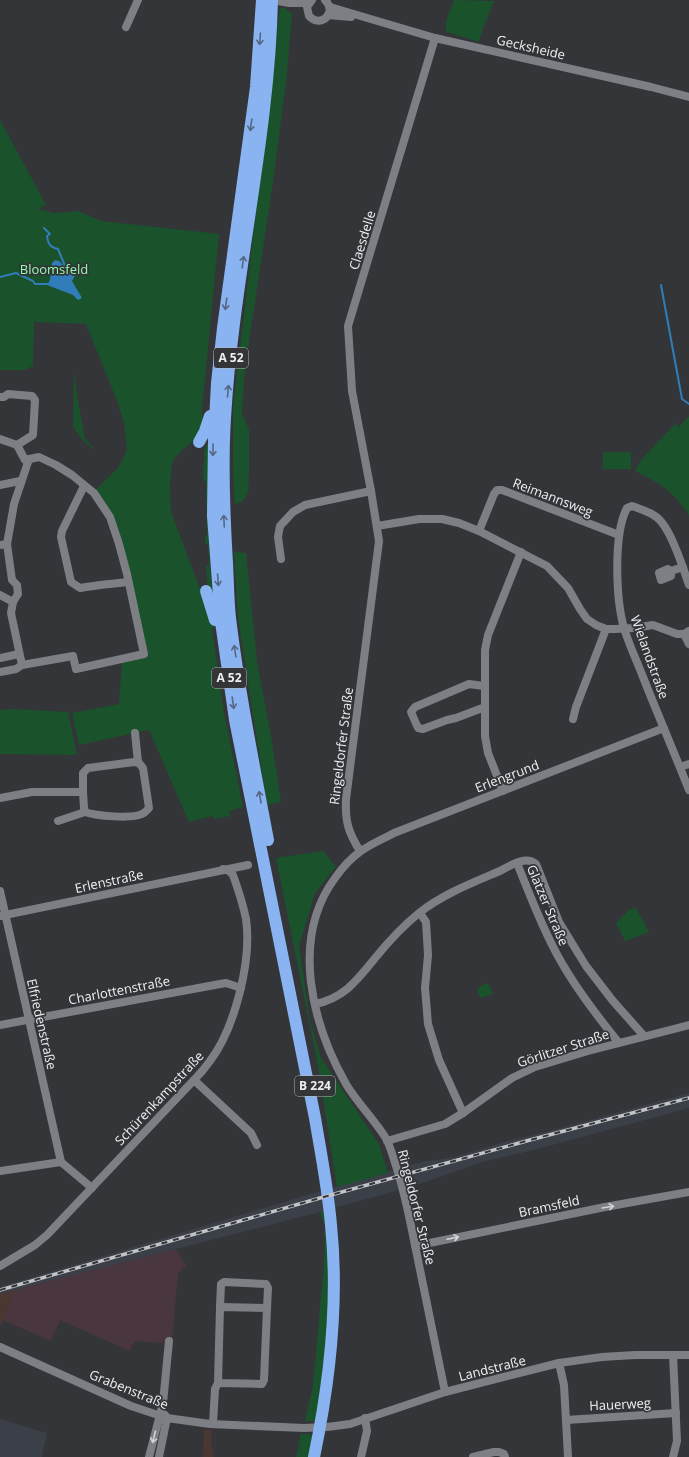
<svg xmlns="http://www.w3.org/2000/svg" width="689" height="1457" font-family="'Open Sans',sans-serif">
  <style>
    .commercial { fill: #4b3732 }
    .industrial { fill: #49363f }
    .built { fill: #3b3f48 }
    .green { fill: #1a532b }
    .water { fill: #307db9 }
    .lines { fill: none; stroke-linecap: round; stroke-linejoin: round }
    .stream { stroke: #307db9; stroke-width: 2 }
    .minor { stroke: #7d7f84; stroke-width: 8 }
    .highway { stroke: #89b3f1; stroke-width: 12 }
    .rail-casing { stroke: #c2c4c7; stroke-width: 3.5 }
    .rail { stroke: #333539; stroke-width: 2; stroke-dasharray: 6; stroke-linecap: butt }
    .oneway { stroke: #556783 }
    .oneway2 { stroke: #d1d3d6 }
    .labels { text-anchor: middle; stroke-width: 3.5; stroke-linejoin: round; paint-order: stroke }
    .shield { fill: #333539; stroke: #b5b7ba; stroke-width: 1 }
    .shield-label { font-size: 12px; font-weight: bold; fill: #edeff1 }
    .street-label { font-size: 13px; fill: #edeff1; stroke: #333539 }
    .park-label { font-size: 13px; fill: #92fba9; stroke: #333539 }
  </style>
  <rect width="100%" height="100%" fill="#333539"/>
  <!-- commercial -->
  <g class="commercial">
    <polygon points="15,1289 3,1320 0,1326 0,1294"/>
    <polygon points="204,1430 212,1430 211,1442 214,1457 203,1457"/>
  </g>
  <!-- industrial -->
  <polygon class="industrial" points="175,1249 186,1265 178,1274 172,1342 164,1341 163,1343 134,1341 130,1351 60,1320 51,1341 3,1320 15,1289"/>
  <!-- built -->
  <g class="built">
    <polygon points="689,1093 689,1108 534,1150 482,1162 414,1186 320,1212 0,1294 0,1287 314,1193 421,1162 455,1157 508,1141 538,1134"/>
    <polygon points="0,1419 47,1433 42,1457 0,1457"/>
  </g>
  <!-- green -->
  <g class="green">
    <path d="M454,0L494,1L482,31L479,42L447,32C443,22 451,10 454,0Z"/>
    <polygon points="280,8 285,8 292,14 286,82 273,182 245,368 242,414 249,430 249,475 248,493 242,502 235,504 233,470 233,408"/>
    <path d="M0,120L46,205L38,209L54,213L78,211L101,221L219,234L202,409C202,416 203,423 202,429C200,441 177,449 172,464L170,485L171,512L200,589H202L216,626L212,628L224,713L243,807L229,811L230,816L214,819L212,816L189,822L149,730L79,745L72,713L119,704L122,663L148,657L119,534L95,490L117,469L127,451L124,422L118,403L86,324L34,322L33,366L24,370H0Z"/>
    <polygon points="74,369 77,395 85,439 97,451 84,442 73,427"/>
    <path d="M689,416V516C675,492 660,483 635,471L641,460L676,423L678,428Z"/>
    <path d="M206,445H209C208,496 207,547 213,598L208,591L206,566H209L208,544H205V536H207L206,481H203L204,453Z"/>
    <rect x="603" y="452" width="28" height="17"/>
    <polygon points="234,552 246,553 257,662 271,736 281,802 267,805 238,618"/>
    <polygon points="11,709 68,712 77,755 0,754 0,710"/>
    <polygon points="323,851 336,867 315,893 299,946 310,1021 321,1058 379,1144 388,1173 337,1187 318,1066 276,858"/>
    <polygon points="636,908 649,932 625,941 616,923 630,909"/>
    <polygon points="487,983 490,986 493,994 480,998 477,988"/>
    <polygon points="325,1211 327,1223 330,1318 318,1421 305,1421 313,1386 324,1264 325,1226 320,1212"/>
    <polygon points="301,1434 315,1435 310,1457 296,1457"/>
  </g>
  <!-- water -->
  <polygon class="water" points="55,260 59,261 63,265 73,268 76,274 72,281 82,298 78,300 73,295 47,285 50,280 52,263"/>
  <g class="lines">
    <!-- stream -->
    <g class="stream">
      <path d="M44,228L50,234L47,236C48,244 50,247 58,249L65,266"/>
      <polyline points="0,277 16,273 33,281 35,284 47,284"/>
      <polyline points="661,285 682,399 689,404"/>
    </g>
    <!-- minor -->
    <g class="minor">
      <polyline points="272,0 289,3 309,3"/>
      <path d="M312,0L307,7L309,16C321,29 338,12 325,0"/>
      <polyline points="330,7 435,38 651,87 689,97"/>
      <polyline points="328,15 351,17"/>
      <polyline points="126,27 138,0"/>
      <polyline points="0,397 4,397 8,394 32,396 35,400 33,435 17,445"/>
      <polyline points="0,439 17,445 25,460 39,457 56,465 72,475 94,493 110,517 119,544 127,574 144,654 76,669 73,656 22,665 16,669 0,672"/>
      <polyline points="0,485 20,481"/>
      <path d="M84,486L62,531L61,537L71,582L80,588C96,585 112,584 128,582"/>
      <polyline points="377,526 419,519 442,519 459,523 479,531 547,566 568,588 580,609 587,619 596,625 606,629 615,629 634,628 653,625 677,634 684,634 689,631"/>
      <polyline points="479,531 494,494 497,490 502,490 619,535"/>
      <polyline points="7,544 12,580 17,585 18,594 13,602 11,613 22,665"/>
      <polyline points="0,545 7,544 14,504 29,459"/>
      <polyline points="281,559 278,537 280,526 293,512 305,505 371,491"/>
      <polyline points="671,571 668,569 659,573 661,580 671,576 671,571 683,567"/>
      <path d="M689,585C683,568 670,525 655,516C648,511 640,509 632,506L627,508C613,534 616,600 624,628C629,645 637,661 643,677C658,715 674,752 689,790"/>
      <polyline points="0,595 13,602"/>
      <polyline points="684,634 689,644"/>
      <polyline points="0,658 19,654"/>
      <polyline points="484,686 469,684 415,707 411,712 418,728 423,729 447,720 456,718 485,707"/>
      <polyline points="573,719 576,707 606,629"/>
      <polyline points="135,733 138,762"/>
      <polyline points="680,767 689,764"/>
      <polyline points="503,791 488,753 485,736 485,650 488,635 521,552"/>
      <path d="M0,798L32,792H83V773L88,768L134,762L139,763L143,768L149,808C147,810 145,813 142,814C132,819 96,816 85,812L84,808L83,792"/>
      <polyline points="58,821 85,812"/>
      <path d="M360,851C348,832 345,821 346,799L379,541L371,491L352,391L348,326L435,38"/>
      <path d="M517,863C530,895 542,928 559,958C576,989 597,1016 619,1043"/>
      <polyline points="0,891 61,1162"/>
      <polyline points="420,913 426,922 428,955 425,988 428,1024 439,1060 463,1113"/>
      <polyline points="0,916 248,865"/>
      <path d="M315,1004C345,998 358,979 376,957C389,941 403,926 419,913C443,894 472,883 500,871C510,866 525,855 536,864L559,922L586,966L613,1001L644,1036"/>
      <polyline points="0,1025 220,984 226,983 241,988"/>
      <polyline points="194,1080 251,1133 257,1145"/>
      <polyline points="387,1141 445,1124 463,1113 512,1078 535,1067 588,1051 689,1025"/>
      <polyline points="0,1171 61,1162 92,1188"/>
      <polyline points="415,1246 605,1207 689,1192"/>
      <path d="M0,1266L35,1245L47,1235L194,1080C200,1074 205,1068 210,1061C235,1028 252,960 246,919C243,904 238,889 233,875L229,871L223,869"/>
      <polygon points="220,1307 267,1308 264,1380 262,1384 218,1383"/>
      <polyline points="220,1307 221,1284 224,1282 266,1284 268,1288 267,1308"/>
      <polyline points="0,1347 131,1406 167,1418 210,1424 304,1428 327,1427 350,1424 445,1392 559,1363 602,1357 635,1355 689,1355"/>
      <polyline points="559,1363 564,1385 568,1457"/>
      <path d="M445,1392C436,1346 426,1301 417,1255C411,1226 406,1197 397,1169C394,1160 391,1149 387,1140C375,1120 358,1104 346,1084C312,1024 290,939 335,878C342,868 351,858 361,851C371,844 383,839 394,833L664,728"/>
      <polyline points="566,1420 676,1413"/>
      <polyline points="213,1424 215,1389 218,1383"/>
      <polyline points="149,1457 163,1403 169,1341"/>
      <polyline points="159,1457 167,1418 165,1415"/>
      <polyline points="361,1457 367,1431 365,1418"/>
      <polyline points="473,1457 494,1452 499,1452 504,1454 505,1457"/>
      <polyline points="673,1457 677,1441 673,1355"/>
    </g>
    <!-- highway -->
    <g class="highway">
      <path d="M262,0L256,87L223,328L217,383L214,439L213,516L221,622L235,720L315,1118C321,1154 328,1189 331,1225C339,1303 330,1381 314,1457"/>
      <polyline points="199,442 205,431 210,416"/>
      <polyline points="206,591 215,620"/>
      <path d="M268,840C254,766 239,692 230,618C228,599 228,581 227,563C224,514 222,466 225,418C233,278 269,140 272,0"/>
    </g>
    <defs>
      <polyline id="rail" points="0,1290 320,1198 530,1140 689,1098"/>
    </defs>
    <!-- rail casing -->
    <use href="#rail" class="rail-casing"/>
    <!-- rail -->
    <use href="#rail" class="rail"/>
  </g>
  <!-- one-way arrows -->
  <defs><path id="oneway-shaft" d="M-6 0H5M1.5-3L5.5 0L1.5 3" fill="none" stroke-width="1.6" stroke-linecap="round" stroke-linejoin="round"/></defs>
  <g class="oneway">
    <use href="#oneway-shaft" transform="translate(260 39) rotate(94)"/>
    <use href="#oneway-shaft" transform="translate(251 125) rotate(98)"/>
    <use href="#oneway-shaft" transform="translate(243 262) rotate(-82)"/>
    <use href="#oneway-shaft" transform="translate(226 304) rotate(98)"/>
    <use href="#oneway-shaft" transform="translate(228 391) rotate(-85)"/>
    <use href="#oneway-shaft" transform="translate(213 450) rotate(91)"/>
    <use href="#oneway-shaft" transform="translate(224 521) rotate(-93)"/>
    <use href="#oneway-shaft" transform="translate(218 580) rotate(86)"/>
    <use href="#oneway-shaft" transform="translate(235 651) rotate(-99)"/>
    <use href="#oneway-shaft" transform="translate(233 703) rotate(82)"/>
    <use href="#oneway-shaft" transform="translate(260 797) rotate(-100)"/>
  </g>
  <g class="oneway2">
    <use href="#oneway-shaft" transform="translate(608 1207) rotate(-9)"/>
    <use href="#oneway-shaft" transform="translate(453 1238) rotate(-12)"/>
    <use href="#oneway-shaft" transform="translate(154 1437) rotate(104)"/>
  </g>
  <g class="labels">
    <!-- shield labels -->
    <g class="shield">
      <rect x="214" y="348" width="34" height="20" rx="3"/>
      <rect x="212" y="668" width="34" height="20" rx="3"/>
      <rect x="295" y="1076" width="40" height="20" rx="3"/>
    </g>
    <g class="shield-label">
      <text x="231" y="362">A 52</text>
      <text x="229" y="682">A 52</text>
      <text x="315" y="1090">B 224</text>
    </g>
    <!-- street labels -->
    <g class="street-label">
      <text transform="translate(531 47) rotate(13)" y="5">Gecksheide</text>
      <text transform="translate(362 240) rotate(-73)" y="5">Claesdelle</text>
      <text transform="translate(553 497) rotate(21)" y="5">Reimannsweg</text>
      <text transform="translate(650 657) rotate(70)" y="5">Wielandstraße</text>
      <text transform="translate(341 746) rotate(-83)" y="5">Ringeldorfer Straße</text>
      <text transform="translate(507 776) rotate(-21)" y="5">Erlengrund</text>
      <text transform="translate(109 881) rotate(-12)" y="5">Erlenstraße</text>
      <text transform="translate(548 905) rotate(67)" y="5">Glatzer Straße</text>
      <text transform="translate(119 990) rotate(-11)" y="5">Charlottenstraße</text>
      <text transform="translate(42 1024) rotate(77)" y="5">Elfriedenstraße</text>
      <text transform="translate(563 1048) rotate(-18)" y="5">Görlitzer Straße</text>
      <text transform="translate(159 1098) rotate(-47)" y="5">Schürenkampstraße</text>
      <text transform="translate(549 1206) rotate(-12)" y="5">Bramsfeld</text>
      <text transform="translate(417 1207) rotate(76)" y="5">Ringeldorfer Straße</text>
      <text transform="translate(492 1368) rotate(-14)" y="5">Landstraße</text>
      <text transform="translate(129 1389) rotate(22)" y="5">Grabenstraße</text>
      <text transform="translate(620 1404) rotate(-3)" y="5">Hauerweg</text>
    </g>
    <!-- park labels -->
    <g class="park-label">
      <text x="54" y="274">Bloomsfeld</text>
    </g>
  </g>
</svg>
